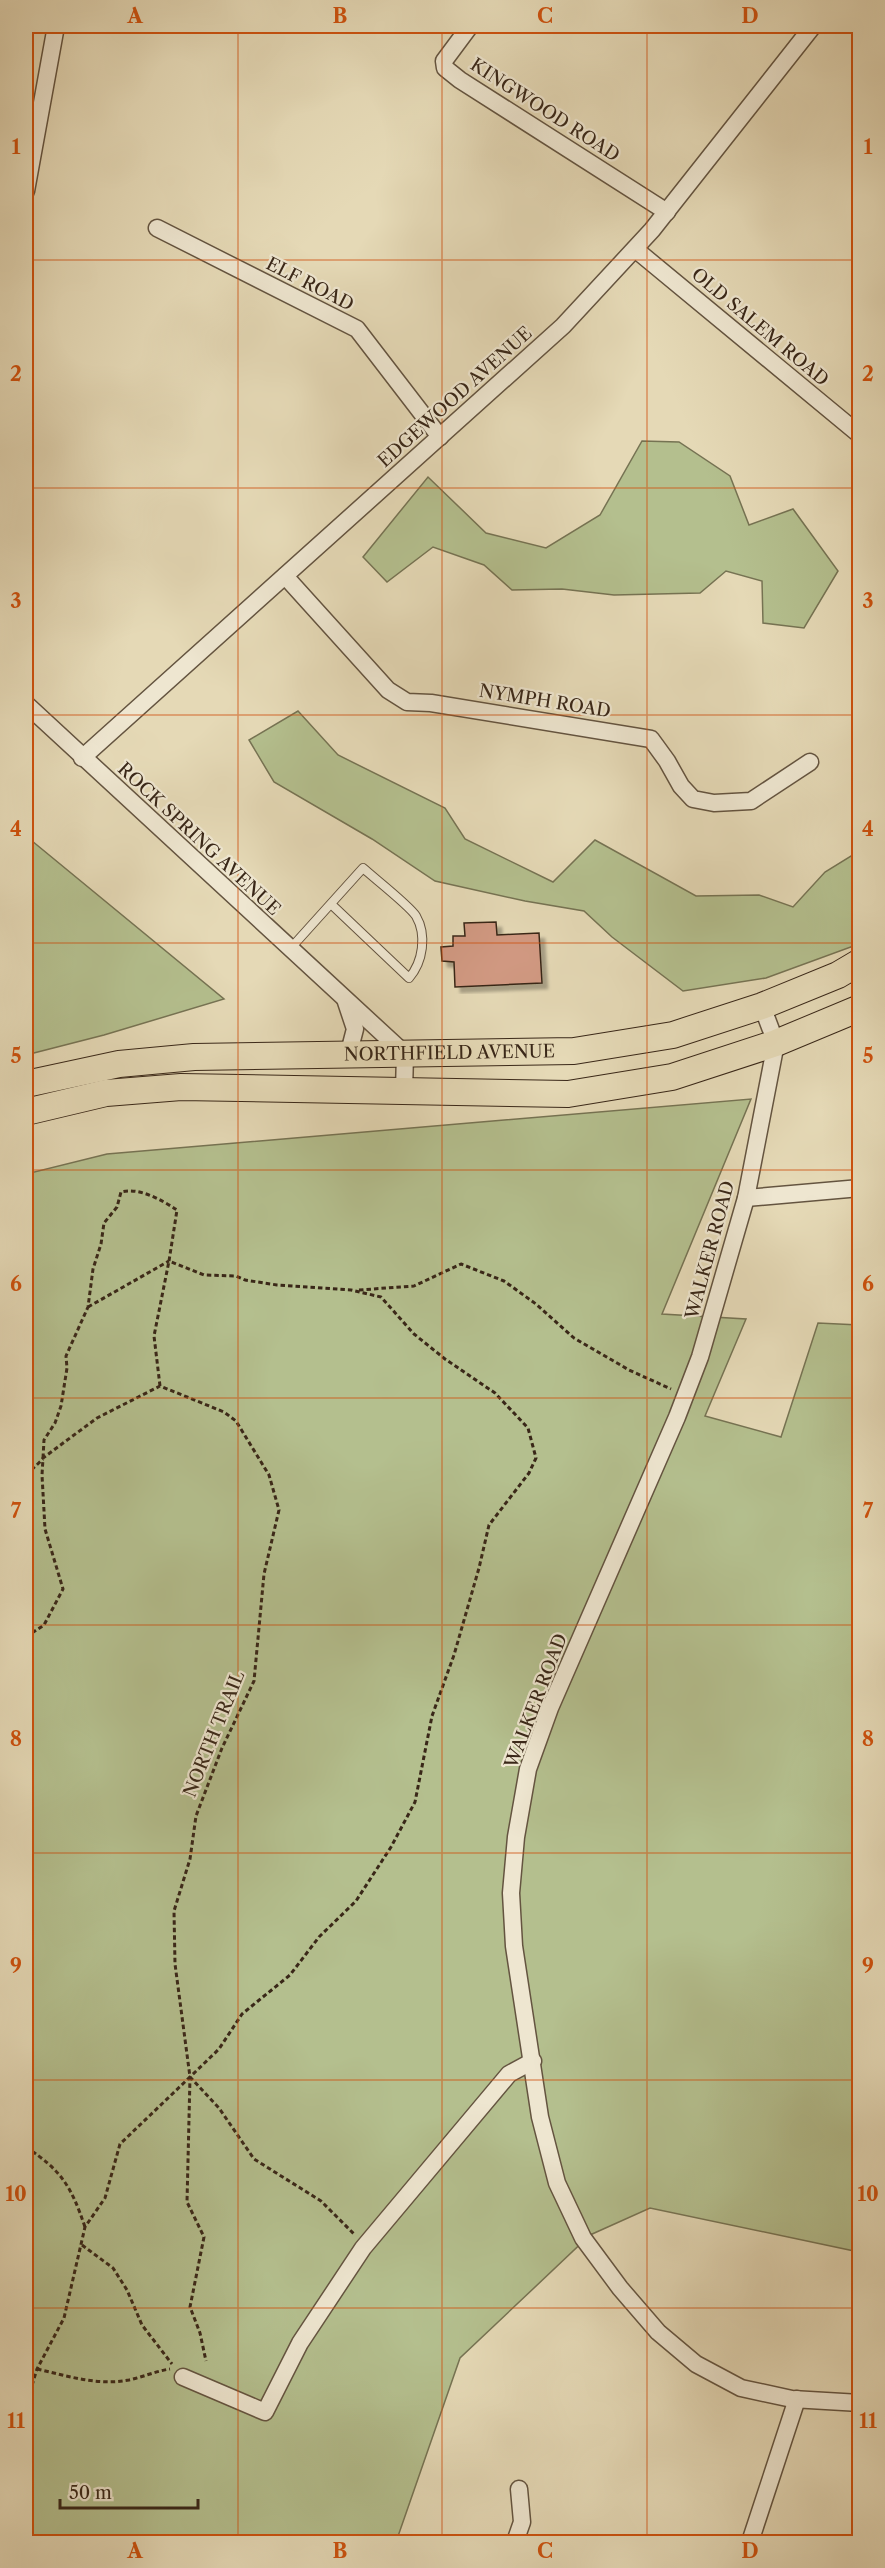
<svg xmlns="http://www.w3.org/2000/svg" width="885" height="2568" font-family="'Libre Caslon Text',serif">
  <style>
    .green { fill: #b4bf8e; stroke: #767353; stroke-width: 1.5 }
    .building { fill: #d19982; stroke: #392718; stroke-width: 1.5; filter: url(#shadow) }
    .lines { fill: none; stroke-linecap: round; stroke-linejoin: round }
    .lane-casing { stroke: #645440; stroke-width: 10 }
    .street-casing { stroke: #645440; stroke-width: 19 }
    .primary-casing { stroke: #392718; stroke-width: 28 }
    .path { stroke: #392718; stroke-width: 3; stroke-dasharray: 4.5 3; stroke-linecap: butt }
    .lane { stroke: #eee6d0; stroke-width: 8 }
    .street { stroke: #eee6d0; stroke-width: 16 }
    .primary { stroke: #e5d9b6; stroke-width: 26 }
    .grid { fill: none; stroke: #ce520e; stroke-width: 1.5; stroke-opacity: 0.55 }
    .labels { text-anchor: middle; stroke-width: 4.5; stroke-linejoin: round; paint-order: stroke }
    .street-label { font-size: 18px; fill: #392718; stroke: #eee6d0 }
    .neatline { fill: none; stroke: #ce520e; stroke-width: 2 }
    .grid-label { font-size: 20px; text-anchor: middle; font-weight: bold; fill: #ce520e }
  </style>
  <defs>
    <filter id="shadow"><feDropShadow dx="5.5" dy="5.5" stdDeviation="1.5" flood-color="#0004"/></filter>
  </defs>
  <rect width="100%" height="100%" fill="#e5d9b6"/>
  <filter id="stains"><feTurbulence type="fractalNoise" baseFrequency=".00333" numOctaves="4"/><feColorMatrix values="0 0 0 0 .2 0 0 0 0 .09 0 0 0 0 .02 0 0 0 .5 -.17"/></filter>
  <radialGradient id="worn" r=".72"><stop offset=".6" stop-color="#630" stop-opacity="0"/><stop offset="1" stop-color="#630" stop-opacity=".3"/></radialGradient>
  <!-- green -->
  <g class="green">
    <polygon points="642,441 679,442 730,476 749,525 793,509 838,571 804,628 763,623 762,581 726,571 700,593 614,595 562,589 512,590 484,565 433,547 387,582 363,557 428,477 486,533 546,548 600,515"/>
    <polygon points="298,711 338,755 445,808 465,839 553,882 595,840 696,896 759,895 793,907 825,872 859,851 859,944 766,978 683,991 612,937 584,911 525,901 435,881 372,839 274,782 249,740"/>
    <polygon points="26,836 224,999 104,1035 26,1055"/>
    <polygon points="751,1099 662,1314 746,1319 705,1416 781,1437 818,1323 859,1325 859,2252 650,2208 590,2235 460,2358 396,2542 26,2542 26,1174 107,1154"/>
  </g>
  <!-- building -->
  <polygon class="building" points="496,922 497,935 539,933 542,983 455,987 454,962 442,961 441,947 453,946 453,936 465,936 464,923"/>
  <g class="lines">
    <defs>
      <path id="lane" d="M290,949L363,868C374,878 410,906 416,916C427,935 423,962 409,978L331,904"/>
      <g id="street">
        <polyline points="470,26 444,61 445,68 460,80 667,212"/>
        <polyline points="26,191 56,26"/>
        <polyline points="157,228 357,329 440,437"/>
        <polyline points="635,249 860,435"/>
        <polyline points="285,576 388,690 407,702 431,703 651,739 667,761 681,786 693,799 714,803 751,801 810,762"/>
        <polyline points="26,704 405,1054 404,1091"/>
        <polyline points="82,758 563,326 652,230 813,26"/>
        <polyline points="346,1002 355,1029 348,1056"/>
        <polyline points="762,1006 776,1043 746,1198 700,1357 677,1417 550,1708 528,1769 516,1837 511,1893 514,1946 540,2117 557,2183 583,2238 620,2288 658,2332 696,2364 741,2388 792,2399 860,2403"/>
        <polyline points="746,1198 860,1188"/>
        <polyline points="183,2377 265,2412 300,2343 363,2248 509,2074 533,2061"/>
        <polyline points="515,2542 522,2522 519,2489"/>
        <polyline points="750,2542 797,2399"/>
      </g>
      <g id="primary">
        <path id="s1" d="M26,1084L119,1064L194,1057L574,1051L673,1035L762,1006L838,975L860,962"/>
        <polyline points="26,1112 106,1093 181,1087 568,1094 672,1077 776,1043 860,1008"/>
      </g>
    </defs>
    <!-- lane casing -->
    <use href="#lane" class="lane-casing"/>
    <!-- street casing -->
    <use href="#street" class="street-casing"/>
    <!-- primary casing -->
    <use href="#primary" class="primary-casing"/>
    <!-- path -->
    <g class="path">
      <polyline points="359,1290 414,1286 461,1264 504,1281 536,1304 574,1338 629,1370 671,1389"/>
      <polyline points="88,1307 169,1261"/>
      <polyline points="160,1386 154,1336 169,1261"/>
      <path d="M43,1458L44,1440L55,1423L61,1406L67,1368L66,1356L88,1307L93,1269L101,1244L104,1223L117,1207L121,1192C139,1187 162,1200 177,1210L169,1261L204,1275L236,1276L245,1280L277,1285L351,1290L381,1297L414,1334L445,1359L495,1393L528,1428L536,1458L529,1473L489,1525L479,1568L454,1655L432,1716L415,1802L391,1847L356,1901L319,1937L290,1975L242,2014L219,2049L190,2077L187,2202L204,2237L190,2307L200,2333L206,2361"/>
      <polyline points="26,1475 43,1459"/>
      <polyline points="26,1637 44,1625 63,1589 45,1529 42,1475 43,1458 97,1418 160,1386 224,1412 236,1421 269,1475 279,1510 264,1574 254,1681 222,1748 196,1816 190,1859 174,1911 175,1964 190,2077 219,2108 254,2159 321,2201 354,2234"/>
      <path d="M26,2147C62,2171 71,2186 85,2227"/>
      <polyline points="82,2245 113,2268 127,2290 142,2325 172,2364"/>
      <path d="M37,2369C68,2376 97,2386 129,2380C143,2377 156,2371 170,2369"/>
      <polyline points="26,2399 30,2392 37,2369 64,2318 85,2227 105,2198 120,2144 190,2077"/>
    </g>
    <!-- lane -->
    <use href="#lane" class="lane"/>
    <!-- street -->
    <use href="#street" class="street"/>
    <!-- primary -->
    <use href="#primary" class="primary"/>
  </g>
  <!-- grid -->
  <path class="grid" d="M238,26V2542M442,26V2542M647,26V2542M26,260H860M26,488H860M26,715H860M26,943H860M26,1170H860M26,1398H860M26,1625H860M26,1853H860M26,2080H860M26,2308H860"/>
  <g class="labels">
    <!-- street labels -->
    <g class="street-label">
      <text transform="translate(545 110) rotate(33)" y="6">KINGWOOD ROAD</text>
      <text transform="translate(310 284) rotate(27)" y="6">ELF ROAD</text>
      <text transform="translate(760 327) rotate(40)" y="6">OLD SALEM ROAD</text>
      <text transform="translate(455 397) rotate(-42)" y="6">EDGEWOOD AVENUE</text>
      <text transform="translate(545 701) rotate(9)" y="6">NYMPH ROAD</text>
      <text transform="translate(199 839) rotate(43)" y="6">ROCK SPRING AVENUE</text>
      <text dy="6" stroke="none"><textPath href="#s1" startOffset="426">NORTHFIELD AVENUE</textPath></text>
      <text transform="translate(710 1250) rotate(-75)" y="6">WALKER ROAD</text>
      <text transform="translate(536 1701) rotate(-69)" y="6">WALKER ROAD</text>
      <text transform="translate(214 1734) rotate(-68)" y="6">NORTH TRAIL</text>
    </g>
  </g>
  <!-- margin -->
  <rect width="885" height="2568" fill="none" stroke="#e5d9b6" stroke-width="66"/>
  <!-- scale -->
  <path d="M60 2499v9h138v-9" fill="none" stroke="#392718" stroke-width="3"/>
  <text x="69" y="2499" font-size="18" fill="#392718" stroke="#eee6d0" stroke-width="4.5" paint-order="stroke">50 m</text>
  <rect x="33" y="33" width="819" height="2502" class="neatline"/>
  <g class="grid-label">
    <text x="135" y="23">A</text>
    <text x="340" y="23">B</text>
    <text x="545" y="23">C</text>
    <text x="750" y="23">D</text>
    <text x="16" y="154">1</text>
    <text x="868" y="154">1</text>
    <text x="16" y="381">2</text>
    <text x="868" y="381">2</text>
    <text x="16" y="608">3</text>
    <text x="868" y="608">3</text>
    <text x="16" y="836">4</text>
    <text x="868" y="836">4</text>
    <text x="16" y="1063">5</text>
    <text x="868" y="1063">5</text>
    <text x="16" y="1291">6</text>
    <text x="868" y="1291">6</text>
    <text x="16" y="1518">7</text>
    <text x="868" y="1518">7</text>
    <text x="16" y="1746">8</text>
    <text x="868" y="1746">8</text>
    <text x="16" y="1973">9</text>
    <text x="868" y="1973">9</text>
    <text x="16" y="2201">10</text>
    <text x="868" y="2201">10</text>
    <text x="16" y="2428">11</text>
    <text x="868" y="2428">11</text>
    <text x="135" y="2558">A</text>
    <text x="340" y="2558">B</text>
    <text x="545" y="2558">C</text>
    <text x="750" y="2558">D</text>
  </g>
  <rect width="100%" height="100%" filter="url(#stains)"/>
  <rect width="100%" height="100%" fill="url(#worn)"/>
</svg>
